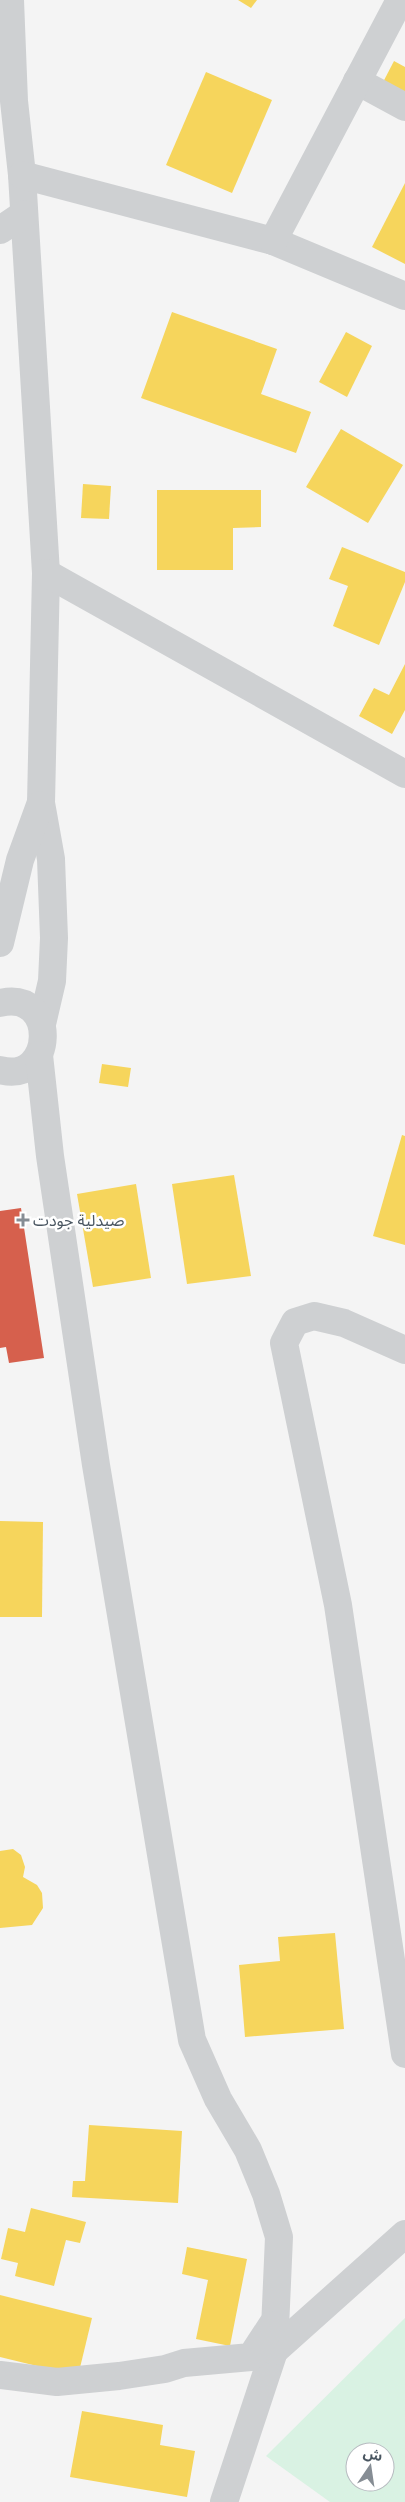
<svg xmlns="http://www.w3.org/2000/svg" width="405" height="2502" font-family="'Space Grotesk','Noto Sans Arabic',sans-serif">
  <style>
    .green { fill: #d9f2e3; fill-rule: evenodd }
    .homes { fill: #f6d55c }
    .shops { fill: #d6604d }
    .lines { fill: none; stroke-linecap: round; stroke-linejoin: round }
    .minor { stroke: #ced0d2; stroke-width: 28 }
    .poi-dot { fill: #868d94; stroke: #fff; stroke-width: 2 }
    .labels { text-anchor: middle; stroke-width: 5; stroke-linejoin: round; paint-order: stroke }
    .poi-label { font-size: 16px; fill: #4a5661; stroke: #fff; text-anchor: start }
  </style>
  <rect width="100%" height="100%" fill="#f4f4f4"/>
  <!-- green -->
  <path class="green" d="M405,2318V2502H330L266,2456ZM355,2452H385V2482H355Z"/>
  <!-- homes -->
  <g class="homes">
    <polygon points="238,0 257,0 251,8"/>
    <polygon points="394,61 405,67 405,101 380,88"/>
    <polygon points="206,72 272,100 232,193 166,165"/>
    <polygon points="405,183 405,264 372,247"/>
    <polygon points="172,312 277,349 261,394 311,412 296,453 141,398"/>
    <polygon points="346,332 372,346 347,397 319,382"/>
    <polygon points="341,429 403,465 368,523 306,487"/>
    <polygon points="83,484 111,486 109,519 81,518"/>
    <polygon points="157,490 261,490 261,527 233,528 233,570 157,570"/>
    <polygon points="342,547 405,572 405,582 379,645 333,626 348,586 329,579"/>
    <polygon points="405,664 405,710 392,734 359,716 374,688 389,695"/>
    <polygon points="102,1064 131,1068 128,1087 99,1083"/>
    <polygon points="402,1135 405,1136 405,1245 373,1236"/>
    <polygon points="234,1175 251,1276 187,1284 172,1184"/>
    <polygon points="136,1184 151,1278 93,1287 77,1194"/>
    <polygon points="0,1521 43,1522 42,1617 0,1617"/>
    <polygon points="13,1849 21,1855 25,1867 23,1877 37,1885 42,1893 43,1908 32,1925 0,1928 0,1851"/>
    <polygon points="335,1933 344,2029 245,2037 239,1965 280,1961 278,1937"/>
    <polygon points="89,2125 182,2131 178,2203 72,2197 73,2181 85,2181"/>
    <polygon points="31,2208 86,2222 80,2243 66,2240 54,2286 15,2276 18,2263 1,2259 8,2228 25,2232"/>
    <polygon points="187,2247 247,2259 230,2346 196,2339 208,2280 182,2274"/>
    <polygon points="0,2295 92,2318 78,2376 0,2357"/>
    <polygon points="82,2411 163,2425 160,2445 195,2451 187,2497 70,2477"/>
  </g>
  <!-- shops -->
  <polygon class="shops" points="21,1208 44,1358 9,1363 6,1347 0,1348 0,1211"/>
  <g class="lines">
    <!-- minor -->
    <g class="minor">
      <polyline points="10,0 14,101 22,175 46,573 41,803 51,859 54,938 52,981 42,1024"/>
      <polyline points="357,81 405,107"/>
      <polyline points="22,175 273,241 405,296"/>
      <polyline points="0,230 24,214"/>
      <polyline points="273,241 400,0"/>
      <polyline points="46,573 405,774"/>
      <polyline points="0,943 20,860 40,805"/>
      <path d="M0,1003C59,989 55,1085 0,1070"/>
      <polyline points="39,1055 50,1156 96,1465 192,2040 218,2099 248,2150 266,2194 279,2237 274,2351 224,2502"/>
      <polyline points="405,1350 344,1323 314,1316 295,1322 284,1343 338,1605 405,2054"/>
      <polyline points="274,2351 405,2234"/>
      <polyline points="0,2375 57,2382 119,2376 165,2369 184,2363 251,2357 272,2325"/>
    </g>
  </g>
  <!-- markers -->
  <path class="poi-dot" d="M20.5 1212.5h5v5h5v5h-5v5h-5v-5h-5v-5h5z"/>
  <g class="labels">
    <!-- poi labels -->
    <g class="poi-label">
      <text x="33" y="1226">صيدلية جودت</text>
    </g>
  </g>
  <!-- north arrow -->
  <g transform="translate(370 2467) rotate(13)"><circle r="24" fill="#ffffff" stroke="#b7bbc0"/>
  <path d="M0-4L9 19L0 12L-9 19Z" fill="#868d94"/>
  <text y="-8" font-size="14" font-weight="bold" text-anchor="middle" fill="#4a5661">ش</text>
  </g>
</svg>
